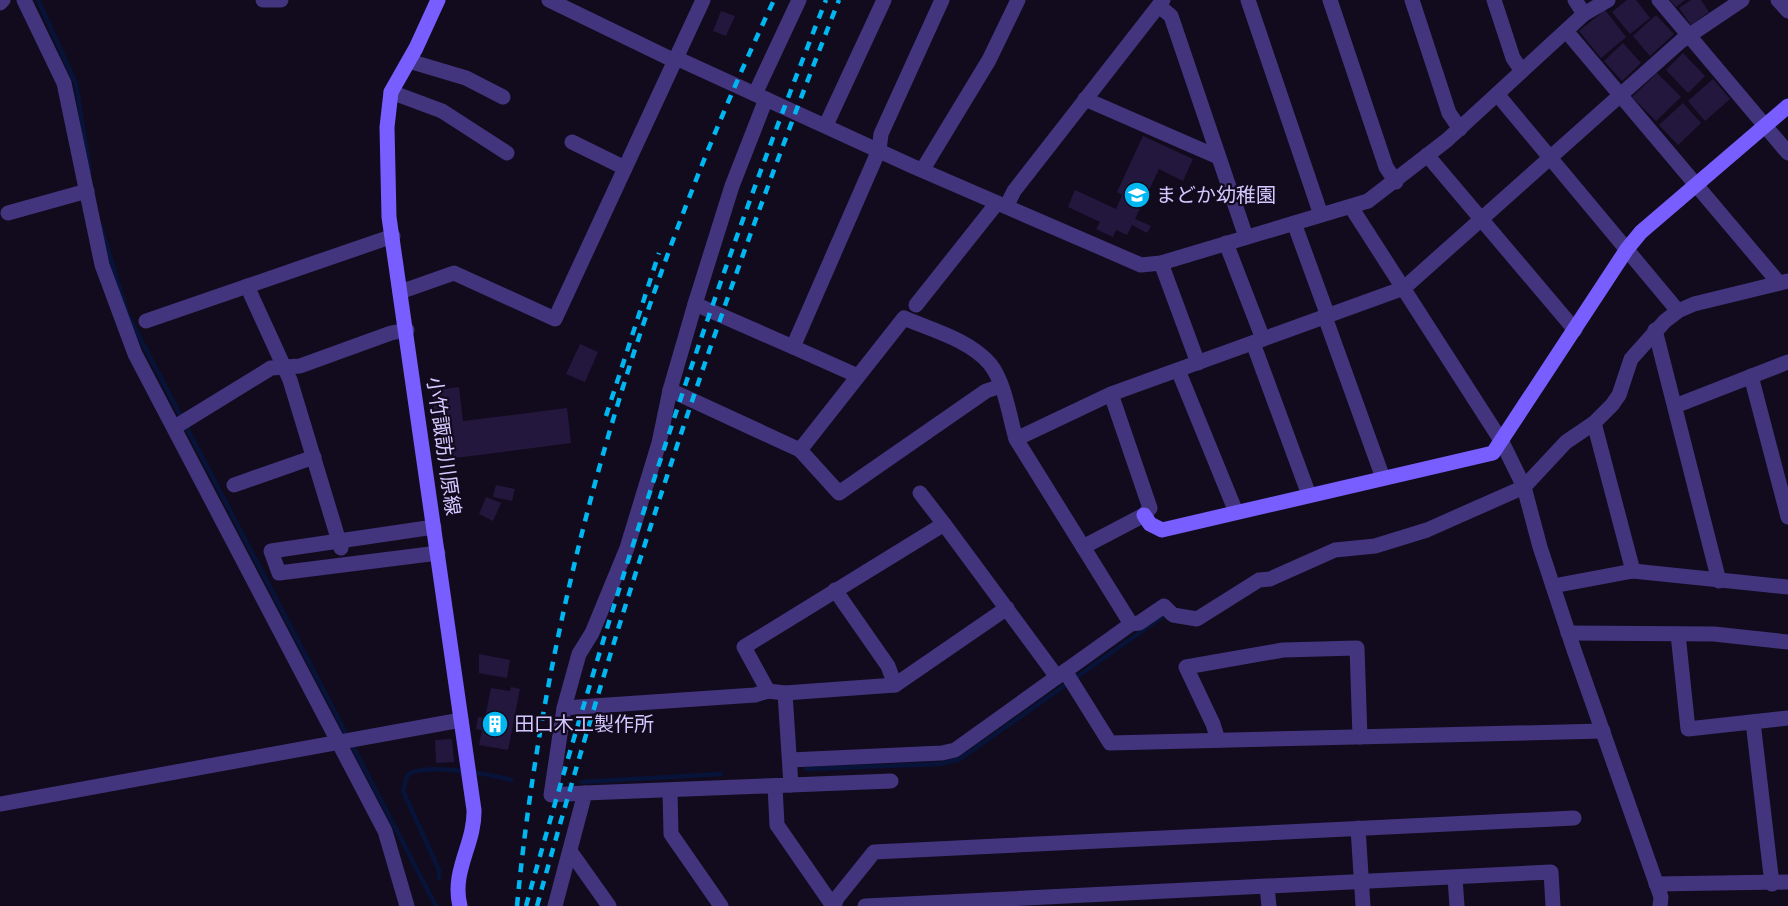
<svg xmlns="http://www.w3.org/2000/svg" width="1788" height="906" font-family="'DejaVu Sans','Noto Sans JP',sans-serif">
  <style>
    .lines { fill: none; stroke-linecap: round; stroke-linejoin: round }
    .stream { stroke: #081339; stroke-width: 4.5 }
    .building { fill: #24173e }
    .street { stroke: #42357d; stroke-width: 15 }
    .secondary { stroke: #795eff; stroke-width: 15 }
    .rail { stroke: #00b7f2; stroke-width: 4.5; stroke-dasharray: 9 8; stroke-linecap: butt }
    .labels { text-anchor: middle; stroke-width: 4.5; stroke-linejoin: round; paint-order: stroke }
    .poi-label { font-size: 20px; fill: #d5c7ff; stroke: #110b1d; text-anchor: start }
    .street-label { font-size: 20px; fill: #d5c7ff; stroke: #110b1d }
  </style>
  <rect width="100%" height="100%" fill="#110b1d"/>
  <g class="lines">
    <!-- stream -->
    <g class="stream">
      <polyline points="38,0 76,84 90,171"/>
      <polyline points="101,226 127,313 436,906"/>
      <polyline points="806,769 940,764 960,759 1162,617"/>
      <polyline points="582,782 721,774"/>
      <path d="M439,878V870L403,791L407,776C420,761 492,775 511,780"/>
    </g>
  </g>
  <!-- building -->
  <g class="building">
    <polygon points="1627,0 1636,0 1650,18 1630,34 1612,12"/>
    <polygon points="1670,0 1685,0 1676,7"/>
    <polygon points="1691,0 1701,0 1709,12 1691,25 1679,8"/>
    <polygon points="1605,10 1626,37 1601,58 1579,31"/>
    <polygon points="721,11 735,16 726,36 713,31"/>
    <polygon points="1656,15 1674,34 1650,56 1633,36"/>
    <polygon points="1623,43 1641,63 1622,81 1604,61"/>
    <polygon points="1683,53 1705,76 1688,93 1666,70"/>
    <polygon points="1657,73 1681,97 1656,121 1632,97"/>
    <polygon points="1713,79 1730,99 1705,121 1688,101"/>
    <polygon points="1683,103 1701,123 1678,145 1659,125"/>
    <polygon points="1143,136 1193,159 1183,181 1159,169 1135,219 1151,226 1147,233 1132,225 1127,235 1116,230 1113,237 1096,229 1100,222 1068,207 1075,190 1116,209 1122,195 1117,192"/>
    <polygon points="580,344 598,352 585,382 566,374"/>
    <polygon points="459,387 463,421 567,408 571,443 440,460 432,391"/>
    <polygon points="496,485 515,489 512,501 493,497"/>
    <polygon points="486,497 501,503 493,521 479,514"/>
    <polygon points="479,654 510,660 507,678 479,673"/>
    <polygon points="511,687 520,689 508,750 479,745 482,730 476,729 478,717 485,718 491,688 510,691"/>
    <polygon points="452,739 454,762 436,763 435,740"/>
  </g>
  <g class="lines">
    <!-- street -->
    <g class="street">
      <polyline points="24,0 64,83 102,265 135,354 385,831 407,906"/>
      <polyline points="263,0 281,0"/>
      <polyline points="549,0 675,61"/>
      <path d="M942,0L881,134L879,150L793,347L695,304L670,390L800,450L904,318C932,330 970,340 990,364C1005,383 1009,415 1016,439L1111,394L1404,288L1681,41L1742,0"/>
      <polyline points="1248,0 1321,215"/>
      <polyline points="1330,0 1386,167 1396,182"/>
      <polyline points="1412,0 1449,113 1460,129"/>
      <polyline points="1494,0 1513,58 1522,71"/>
      <polyline points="1575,0 1584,14"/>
      <polyline points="1659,0 1788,153"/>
      <polyline points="1778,0 1788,11"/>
      <polyline points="0,3 3,0"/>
      <polyline points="1159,6 1171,16 1246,237"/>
      <polyline points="1567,32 1779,283"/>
      <polyline points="676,58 912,166 1141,265 1161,263 1368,201 1447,140 1584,14 1608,0"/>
      <polyline points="409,61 466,78 503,97"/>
      <polyline points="391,92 442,111 507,153"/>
      <polyline points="755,94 799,0"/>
      <polyline points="1497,94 1678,311"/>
      <polyline points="1085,99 1218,157"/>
      <polyline points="826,125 884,0"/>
      <polyline points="572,142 625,168"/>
      <polyline points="1427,155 1575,330"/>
      <polyline points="923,169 989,60 1018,0"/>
      <polyline points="1007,205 1014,191 1163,0"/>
      <polyline points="1351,207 1502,442 1524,487 1540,547 1574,650 1661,897 1660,906"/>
      <polyline points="8,213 87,191"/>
      <polyline points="1294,223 1328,316"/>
      <polyline points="1226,243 1263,339"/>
      <polyline points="1161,263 1198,363"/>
      <polyline points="247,286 290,380 341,548"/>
      <polyline points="400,292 454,273 555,319 703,0"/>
      <polyline points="695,304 732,186 766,99"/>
      <polyline points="916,305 997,203"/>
      <polyline points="1325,317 1383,478"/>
      <polyline points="146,321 393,236"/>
      <polyline points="1655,330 1719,581"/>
      <polyline points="1253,343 1309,495"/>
      <polyline points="793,347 858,376"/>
      <polyline points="1178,370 1236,512"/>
      <polyline points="1751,376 1788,517"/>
      <polyline points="1675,406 1788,362"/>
      <polyline points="1594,423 1633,571"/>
      <polyline points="175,427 271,368 300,366 391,333 407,330"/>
      <polyline points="1016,439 1131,624"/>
      <polyline points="800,450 839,493 986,391 1001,386"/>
      <polyline points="234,485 314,457"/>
      <polyline points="920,493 944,524"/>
      <polyline points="434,527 271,551 279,573 438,553"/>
      <polyline points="1083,547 1144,515 1150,508 1111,394"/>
      <polyline points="1553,586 1633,571 1788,587"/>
      <polyline points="835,590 888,666 895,685"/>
      <polyline points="1007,608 895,685 785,693 768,691 744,647 944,524 1057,677"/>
      <polyline points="1568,633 1714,634 1788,642"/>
      <polyline points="1678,634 1688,729 1788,718"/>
      <polyline points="1065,671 1110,743 1603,731"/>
      <polyline points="564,708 755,695 768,691"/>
      <polyline points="1753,722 1772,884"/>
      <polyline points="1218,740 1213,724 1186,667 1283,650 1357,648 1360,737"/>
      <polyline points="790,760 942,753 955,750 1131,624 1139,623 1164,606 1173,615 1197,619 1259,580 1270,579 1335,550 1375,546 1427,530 1524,487 1566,442 1594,423 1612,405 1619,395 1631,359 1665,321 1678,311 1694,304 1788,281"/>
      <polyline points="791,785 891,781"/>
      <polyline points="775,786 777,825 833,906"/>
      <polyline points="670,791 671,834 721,906"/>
      <polyline points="585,793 551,795 564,708 579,654 592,633 627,548 659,443 670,390"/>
      <polyline points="0,804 461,720"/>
      <polyline points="1358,828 1363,906"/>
      <polyline points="570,851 609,906"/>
      <polyline points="1455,878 1457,906"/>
      <polyline points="1656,884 1788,882"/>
      <polyline points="1267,887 1269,906"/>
      <polyline points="555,906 585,793 791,785 785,693"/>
      <polyline points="834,906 837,898 874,852 1574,818"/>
      <polyline points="865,906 1551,872 1553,906"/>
    </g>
    <!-- secondary -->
    <g class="secondary">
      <path d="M438,0L416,48L391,92L387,127L389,217L474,810C475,844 451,871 460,906"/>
      <polyline points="1144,515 1150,524 1162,530 1493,453 1627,249 1641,232 1788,106"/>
    </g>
    <!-- rail -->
    <g class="rail">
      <polyline points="606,416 659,253"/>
      <path d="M517,906C547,593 640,284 774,0"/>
      <path d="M526,906C611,600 709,295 826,0"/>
      <path d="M537,906C622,599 722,296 839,0"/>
    </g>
  </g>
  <!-- icons -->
  <defs>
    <symbol id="school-disc" viewBox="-11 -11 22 22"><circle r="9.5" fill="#00b7f2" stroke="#110b1d"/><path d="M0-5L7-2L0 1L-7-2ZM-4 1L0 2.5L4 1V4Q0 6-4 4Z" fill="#fff"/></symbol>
    <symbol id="building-disc" viewBox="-11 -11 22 22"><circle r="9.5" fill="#00b7f2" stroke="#110b1d"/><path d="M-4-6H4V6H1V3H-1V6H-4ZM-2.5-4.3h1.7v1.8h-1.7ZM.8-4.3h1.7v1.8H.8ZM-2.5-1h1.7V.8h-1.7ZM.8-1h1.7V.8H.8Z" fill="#fff"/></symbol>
  </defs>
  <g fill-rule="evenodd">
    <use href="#school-disc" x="1122" y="180" width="30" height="30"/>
    <use href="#building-disc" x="480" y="709" width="30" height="30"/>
  </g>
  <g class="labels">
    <!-- poi labels -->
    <g class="poi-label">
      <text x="1156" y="202">まどか幼稚園</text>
      <text x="514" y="731">田口木工製作所</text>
    </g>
    <!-- street labels -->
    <g class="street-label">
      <text transform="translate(444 446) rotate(82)" y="7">小竹諏訪川原線</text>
    </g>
  </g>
</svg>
